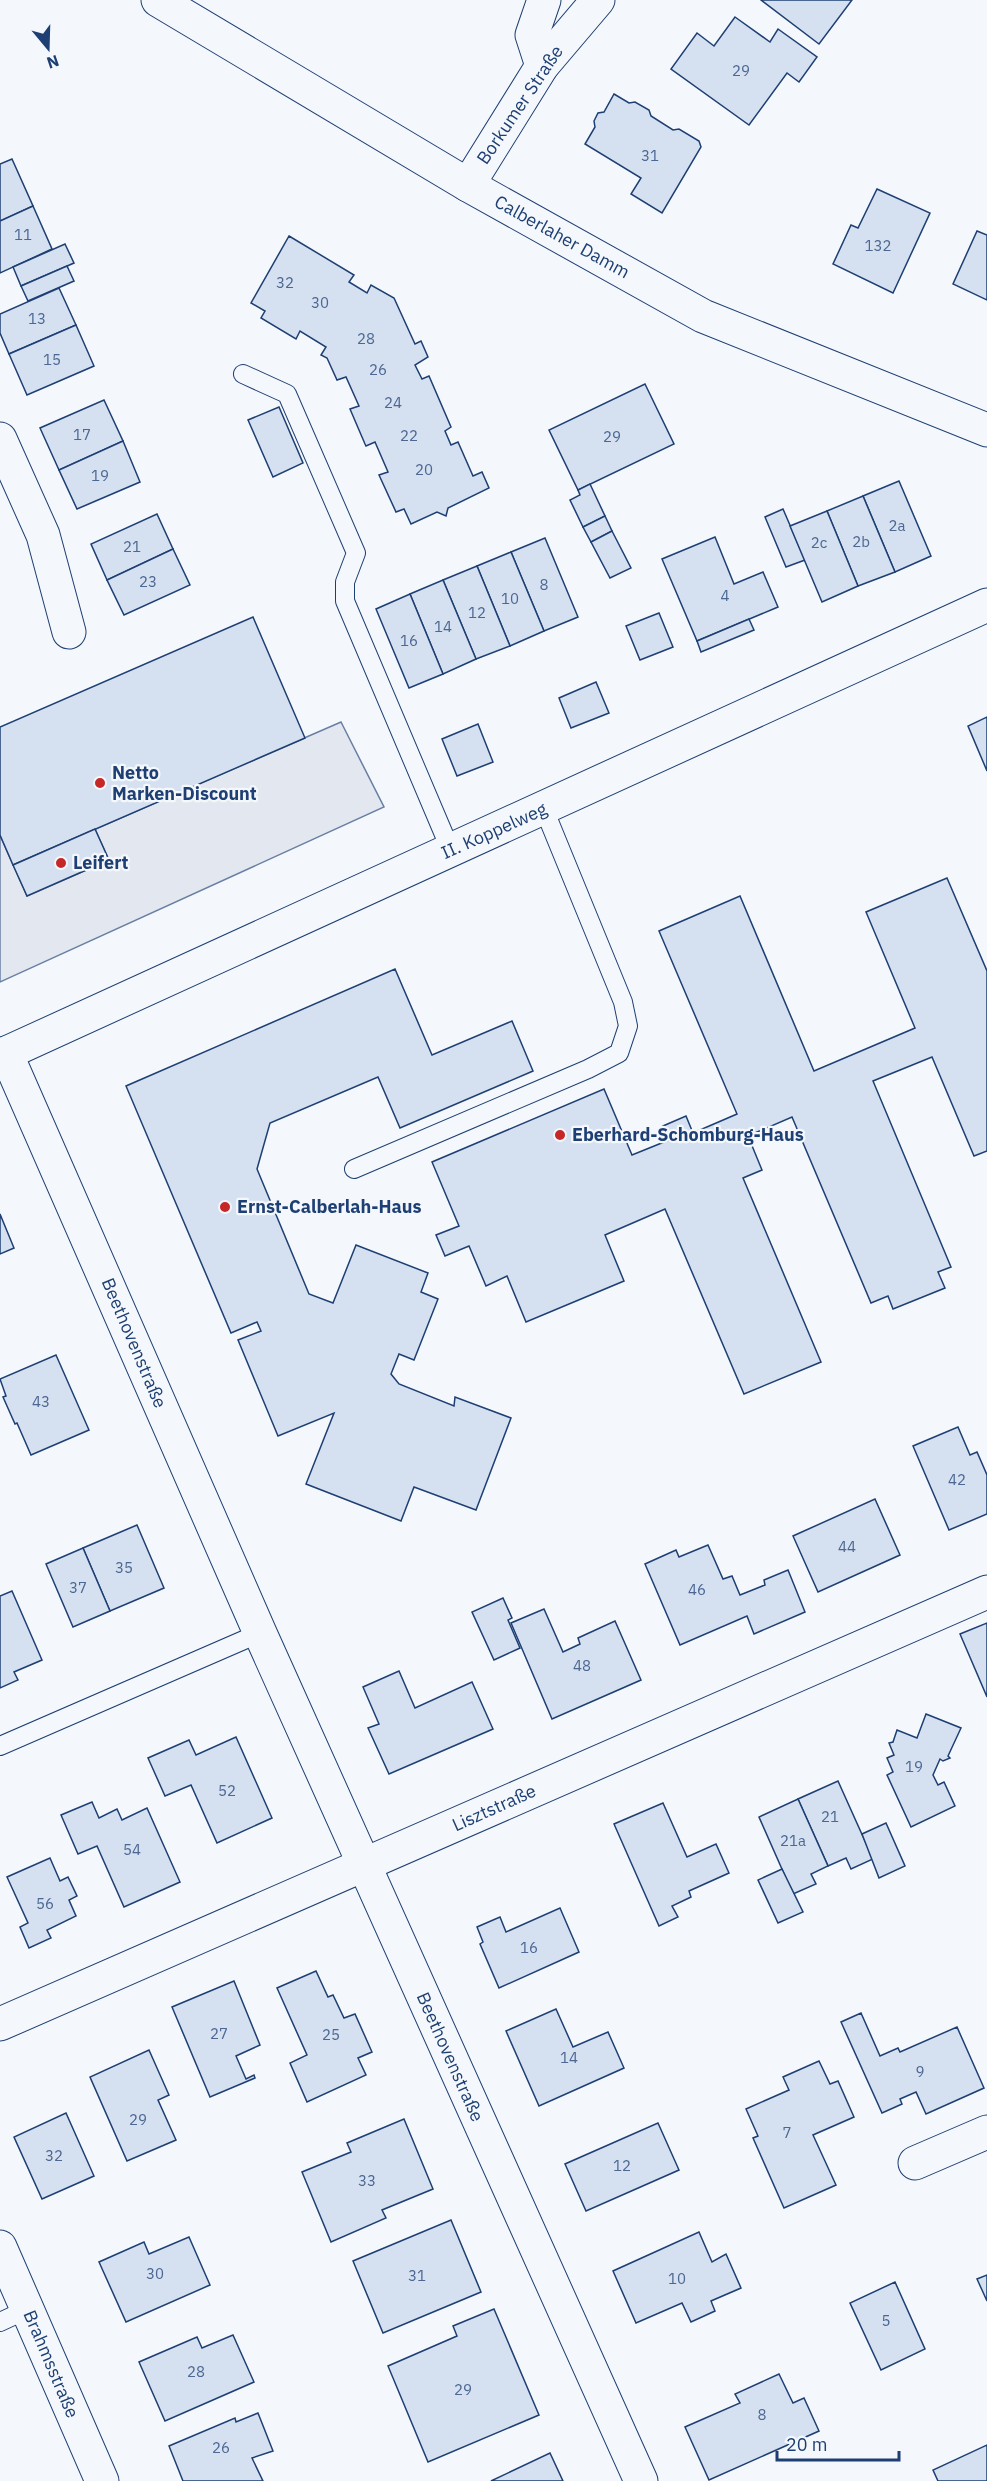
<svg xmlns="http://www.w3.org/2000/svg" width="987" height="2481" font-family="'IBM Plex Sans',sans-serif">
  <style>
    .parking { fill: #e3e8f0; stroke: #687fa3; stroke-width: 1.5 }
    .building { fill: #d5e0f0; stroke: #1d3f73; stroke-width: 1.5 }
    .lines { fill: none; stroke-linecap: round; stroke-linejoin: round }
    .lane-casing { stroke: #1d3f73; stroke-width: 20 }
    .street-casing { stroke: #1d3f73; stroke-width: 35 }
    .secondary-casing { stroke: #1d3f73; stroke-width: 35 }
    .lane { stroke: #f4f7fb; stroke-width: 18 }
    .street { stroke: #f4f7fb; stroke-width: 33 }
    .secondary { stroke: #f4f7fb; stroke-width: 33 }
    .poi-dot { fill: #c62828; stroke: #f4f7fb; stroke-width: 2 }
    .labels { text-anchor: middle; stroke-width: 4.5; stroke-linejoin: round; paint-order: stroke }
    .number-label { font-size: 15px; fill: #4b6792 }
    .street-label { font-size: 18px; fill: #1d3f73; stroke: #f4f7fb }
    .poi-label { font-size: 18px; font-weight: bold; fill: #1d3f73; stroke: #f4f7fb; text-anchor: start }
  </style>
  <rect width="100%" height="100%" fill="#f4f7fb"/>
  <!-- parking -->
  <polygon class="parking" points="341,722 384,807 0,982 0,835 27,896 109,860 95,829"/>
  <!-- building -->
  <g class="building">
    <polygon points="761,0 852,0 819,44"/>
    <polygon points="735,17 770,42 778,29 817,57 799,82 787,73 749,125 671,69 697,33 714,46"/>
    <polygon points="614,94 629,103 635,102 649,110 651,116 673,130 679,129 699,141 701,147 662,213 631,194 641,178 585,144 595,127 594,121 598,113 604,112"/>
    <polygon points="12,159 33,206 0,221 0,164"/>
    <polygon points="877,189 930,213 893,293 833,264 851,225 858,228"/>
    <polygon points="33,206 52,249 0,273 0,221"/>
    <polygon points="977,231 987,235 987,300 953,284"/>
    <polygon points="289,236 354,275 349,282 367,293 371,285 394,298 415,344 421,341 428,357 415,365 422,379 429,376 451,427 445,431 451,445 458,442 473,476 482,472 489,488 448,508 446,516 437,512 411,524 404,509 396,512 379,475 388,472 375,442 366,446 365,444 350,409 359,406 346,377 337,380 327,358 321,355 326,347 300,331 296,339 261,318 265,311 251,303"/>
    <polygon points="65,244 74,263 21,286 13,267"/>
    <polygon points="67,266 74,281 28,301 21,286"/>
    <polygon points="59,288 76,325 9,354 0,333 0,314"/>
    <polygon points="76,325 94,366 27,395 9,354"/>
    <polygon points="645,384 674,444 578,490 549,430"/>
    <polygon points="104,400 123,441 59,470 40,428"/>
    <polygon points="279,407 303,463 273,477 248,420"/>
    <polygon points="123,441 140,482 77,509 59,470"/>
    <polygon points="899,481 931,556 895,572 863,496"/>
    <polygon points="590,484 605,516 583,527 570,500 580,495 578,490"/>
    <polygon points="863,496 895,572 858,586 827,511"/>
    <polygon points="783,509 805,560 786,567 765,517"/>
    <polygon points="827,511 858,586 822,602 790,526"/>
    <polygon points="157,514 173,549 107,580 91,544"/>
    <polygon points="605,516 612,531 591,542 583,527"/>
    <polygon points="612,531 631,568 610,578 591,542"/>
    <polygon points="715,537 734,584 763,572 778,607 697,641 662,559"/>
    <polygon points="545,538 578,617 544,631 511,552"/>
    <polygon points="173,549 190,585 124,615 107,580"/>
    <polygon points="511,552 544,631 510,646 477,566"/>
    <polygon points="477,566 510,646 476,659 443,580"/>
    <polygon points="443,580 476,659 443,674 410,594"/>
    <polygon points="410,594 443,674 409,688 376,609"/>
    <polygon points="659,613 673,647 640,660 626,626"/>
    <polygon points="253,617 305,738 13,865 0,835 0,727"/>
    <polygon points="749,619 754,630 701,652 697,641"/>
    <polygon points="596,682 609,713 571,728 559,698"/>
    <polygon points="987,717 987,771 968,726"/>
    <polygon points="478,724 493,762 457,776 442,739"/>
    <polygon points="95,829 109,860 27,896 13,865"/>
    <polygon points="947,878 987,971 987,1151 974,1156 932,1057 873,1081 951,1267 938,1272 945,1288 893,1309 888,1296 871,1303 792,1117 748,1136 762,1170 743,1178 821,1362 744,1394 665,1209 605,1235 624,1281 526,1322 507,1276 486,1286 469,1246 445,1256 436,1235 459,1226 432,1162 604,1089 632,1155 669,1140 663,1126 686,1116 693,1133 737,1114 659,931 740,896 814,1071 915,1028 866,912"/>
    <polygon points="395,969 432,1055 512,1021 533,1071 400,1128 378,1077 270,1123 257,1169 309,1294 333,1303 356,1245 428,1273 421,1292 438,1299 414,1360 399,1354 391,1374 399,1384 454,1406 455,1397 511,1418 476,1510 414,1487 401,1521 306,1484 334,1413 278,1436 238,1340 261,1331 257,1322 231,1333 126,1086"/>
    <polygon points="0,1214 14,1248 0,1254"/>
    <polygon points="56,1355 89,1430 31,1455 17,1423 15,1424 3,1397 6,1396 0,1379"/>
    <polygon points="958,1427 970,1455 977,1452 987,1475 987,1514 949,1530 913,1446"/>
    <polygon points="875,1499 900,1555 818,1592 793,1536"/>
    <polygon points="137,1525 164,1588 110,1611 83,1548"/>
    <polygon points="708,1545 723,1579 732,1576 740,1595 765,1585 764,1580 788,1570 805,1612 754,1634 747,1616 680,1645 645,1564 676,1550 679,1557"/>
    <polygon points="83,1548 110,1611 73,1627 46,1564"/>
    <polygon points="12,1591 42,1660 14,1672 18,1680 0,1688 0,1596"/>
    <polygon points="503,1598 512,1618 508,1620 520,1648 494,1660 472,1612"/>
    <polygon points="544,1609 563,1652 580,1644 578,1638 615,1621 641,1680 552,1719 511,1623"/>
    <polygon points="987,1623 987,1697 960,1634"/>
    <polygon points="399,1671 415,1708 472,1682 493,1729 389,1774 368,1728 379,1724 363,1687"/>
    <polygon points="926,1714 961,1728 948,1756 950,1758 943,1761 940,1759 933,1775 938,1785 944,1782 955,1806 911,1827 887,1775 893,1772 887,1758 894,1755 889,1743 893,1742 897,1730 917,1738"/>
    <polygon points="236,1737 272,1818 217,1843 191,1785 165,1796 148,1758 189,1740 196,1755"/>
    <polygon points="838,1781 873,1859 851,1869 846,1858 828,1866 798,1799"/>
    <polygon points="798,1799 828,1866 811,1874 816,1884 793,1894 759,1817"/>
    <polygon points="92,1802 99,1818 117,1809 122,1820 147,1808 180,1882 124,1907 97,1846 78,1854 61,1815"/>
    <polygon points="663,1803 687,1857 716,1844 729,1873 689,1891 691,1897 672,1906 678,1917 659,1926 614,1824"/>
    <polygon points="886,1823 905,1866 879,1878 862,1834"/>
    <polygon points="50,1858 60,1881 68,1877 77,1896 69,1900 76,1916 47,1930 51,1938 29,1948 20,1927 28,1923 7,1877"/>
    <polygon points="782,1869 803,1912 778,1923 758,1880"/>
    <polygon points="560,1908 579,1952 499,1988 480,1944 483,1942 477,1927 500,1917 506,1932"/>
    <polygon points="316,1971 328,1997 333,1995 344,2018 355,2014 372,2052 358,2058 366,2075 307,2102 290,2063 307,2055 277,1988"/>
    <polygon points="234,1981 260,2045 236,2056 246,2079 254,2075 255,2078 210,2097 172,2007"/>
    <polygon points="556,2009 573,2047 608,2032 624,2068 539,2106 506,2031"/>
    <polygon points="861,2013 880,2056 898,2048 900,2052 957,2027 984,2088 926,2114 916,2092 900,2099 902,2104 882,2113 841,2022"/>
    <polygon points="149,2050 169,2095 158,2100 176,2140 127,2161 90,2077"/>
    <polygon points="819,2061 830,2084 838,2081 854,2117 813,2135 836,2185 784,2208 753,2138 758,2136 746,2109 789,2090 783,2077"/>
    <polygon points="66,2113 94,2176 42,2199 14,2137"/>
    <polygon points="404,2119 433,2189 382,2210 386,2218 331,2242 302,2172 351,2152 347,2143"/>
    <polygon points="658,2123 679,2170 586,2211 565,2164"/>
    <polygon points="451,2220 481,2292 383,2333 353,2261"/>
    <polygon points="699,2232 712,2262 726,2254 741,2288 711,2301 715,2311 691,2322 682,2303 636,2323 613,2271"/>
    <polygon points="189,2237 210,2285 126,2322 99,2262 144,2242 149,2254"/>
    <polygon points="987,2275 987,2301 977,2279"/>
    <polygon points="895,2282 925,2349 881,2370 850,2303"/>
    <polygon points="494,2309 539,2415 428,2462 388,2366 457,2336 453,2326"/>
    <polygon points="233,2335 254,2382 165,2421 139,2362 197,2337 202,2348"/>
    <polygon points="779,2374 793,2403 804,2398 819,2431 709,2480 685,2427 740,2403 735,2394"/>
    <polygon points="258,2413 273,2451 252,2458 263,2481 183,2481 169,2446 235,2418 236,2422"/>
    <polygon points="987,2445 987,2481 938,2481 933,2470"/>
    <polygon points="550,2453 563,2481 491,2481"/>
  </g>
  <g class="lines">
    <defs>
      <g id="lane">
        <polyline points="243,374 287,394 356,553 345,582 345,601 451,851"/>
        <polyline points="354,1169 588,1069 619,1053 628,1026 623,1002 544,809"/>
        <polyline points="0,1746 260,1633"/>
        <polyline points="0,2322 28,2309"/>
      </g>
      <g id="street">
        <polyline points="542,66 532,35 544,0"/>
        <polyline points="468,185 542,66 598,0"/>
        <polyline points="0,439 43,535 69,632"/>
        <polyline points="6,1053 260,1633 641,2481"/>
        <polyline points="0,2024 987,1592"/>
        <polyline points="915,2163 987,2132"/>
        <polyline points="0,2247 102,2481"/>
      </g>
      <g id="secondary">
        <polyline points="158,0 468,185 703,316 987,430"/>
        <polyline points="0,1056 987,605"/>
      </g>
    </defs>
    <!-- lane casing -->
    <use href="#lane" class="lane-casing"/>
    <!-- street casing -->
    <use href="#street" class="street-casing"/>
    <!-- secondary casing -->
    <use href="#secondary" class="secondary-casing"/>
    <!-- lane -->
    <use href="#lane" class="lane"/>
    <!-- street -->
    <use href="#street" class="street"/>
    <!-- secondary -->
    <use href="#secondary" class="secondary"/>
  </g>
  <!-- markers -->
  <g class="poi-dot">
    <circle cx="100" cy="783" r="6"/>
    <circle cx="61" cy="863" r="6"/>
    <circle cx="560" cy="1135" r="6"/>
    <circle cx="225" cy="1207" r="6"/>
  </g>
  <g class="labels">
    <!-- number labels -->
    <g class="number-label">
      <text x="741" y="76">29</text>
      <text x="650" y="161">31</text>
      <text x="23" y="240">11</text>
      <text x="878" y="251">132</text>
      <text x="285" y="288">32</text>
      <text x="320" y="308">30</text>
      <text x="37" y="324">13</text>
      <text x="366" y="344">28</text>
      <text x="52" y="365">15</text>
      <text x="378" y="375">26</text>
      <text x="393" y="408">24</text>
      <text x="82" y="440">17</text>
      <text x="409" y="441">22</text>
      <text x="612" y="442">29</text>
      <text x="424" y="475">20</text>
      <text x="100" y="481">19</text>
      <text x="897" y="531">2a</text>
      <text x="861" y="547">2b</text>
      <text x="819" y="548">2c</text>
      <text x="132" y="552">21</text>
      <text x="148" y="587">23</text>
      <text x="544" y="590">8</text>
      <text x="725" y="601">4</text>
      <text x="510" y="604">10</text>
      <text x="477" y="618">12</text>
      <text x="443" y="632">14</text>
      <text x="409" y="646">16</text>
      <text x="41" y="1407">43</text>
      <text x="957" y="1485">42</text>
      <text x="847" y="1552">44</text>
      <text x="124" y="1573">35</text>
      <text x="78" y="1593">37</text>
      <text x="697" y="1595">46</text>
      <text x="582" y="1671">48</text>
      <text x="914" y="1772">19</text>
      <text x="227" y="1796">52</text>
      <text x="830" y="1822">21</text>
      <text x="793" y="1846">21a</text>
      <text x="132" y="1855">54</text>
      <text x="45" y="1909">56</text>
      <text x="529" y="1953">16</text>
      <text x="219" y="2039">27</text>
      <text x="331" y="2040">25</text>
      <text x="569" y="2063">14</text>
      <text x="920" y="2077">9</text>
      <text x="138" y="2125">29</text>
      <text x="787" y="2138">7</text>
      <text x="54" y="2161">32</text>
      <text x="622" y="2171">12</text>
      <text x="367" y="2186">33</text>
      <text x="155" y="2279">30</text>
      <text x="417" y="2281">31</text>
      <text x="677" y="2284">10</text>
      <text x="886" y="2326">5</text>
      <text x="196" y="2377">28</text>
      <text x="463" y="2395">29</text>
      <text x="762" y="2420">8</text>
      <text x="221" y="2453">26</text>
    </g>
    <!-- street labels -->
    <g class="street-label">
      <text transform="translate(520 105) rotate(-56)" y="6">Borkumer Straße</text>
      <text transform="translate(562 237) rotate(29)" y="6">Calberlaher Damm</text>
      <text transform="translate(494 831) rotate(-24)" y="6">II. Koppelweg</text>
      <text transform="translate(134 1343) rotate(67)" y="6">Beethovenstraße</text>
      <text transform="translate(494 1808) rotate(-24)" y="6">Lisztstraße</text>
      <text transform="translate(450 2057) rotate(66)" y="6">Beethovenstraße</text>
      <text transform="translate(51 2364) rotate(67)" y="6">Brahmsstraße</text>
    </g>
    <!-- poi labels -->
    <g class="poi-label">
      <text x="112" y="779">Netto<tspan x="112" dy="21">Marken-Discount</tspan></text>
      <text x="73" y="869">Leifert</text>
      <text x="572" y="1141">Eberhard-Schomburg-Haus</text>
      <text x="237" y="1213">Ernst-Calberlah-Haus</text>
    </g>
  </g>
  <!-- north arrow -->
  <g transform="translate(48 48) rotate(161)" stroke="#f4f7fb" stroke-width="4.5" paint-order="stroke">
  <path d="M0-4.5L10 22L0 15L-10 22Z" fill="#1d3f73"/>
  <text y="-9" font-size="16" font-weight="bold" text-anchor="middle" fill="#1d3f73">N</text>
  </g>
  <!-- scale -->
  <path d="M777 2451v9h122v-9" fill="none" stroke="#1d3f73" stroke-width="3"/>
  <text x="786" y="2451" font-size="18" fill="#1d3f73" stroke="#f4f7fb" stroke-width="4.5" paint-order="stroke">20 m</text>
</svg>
